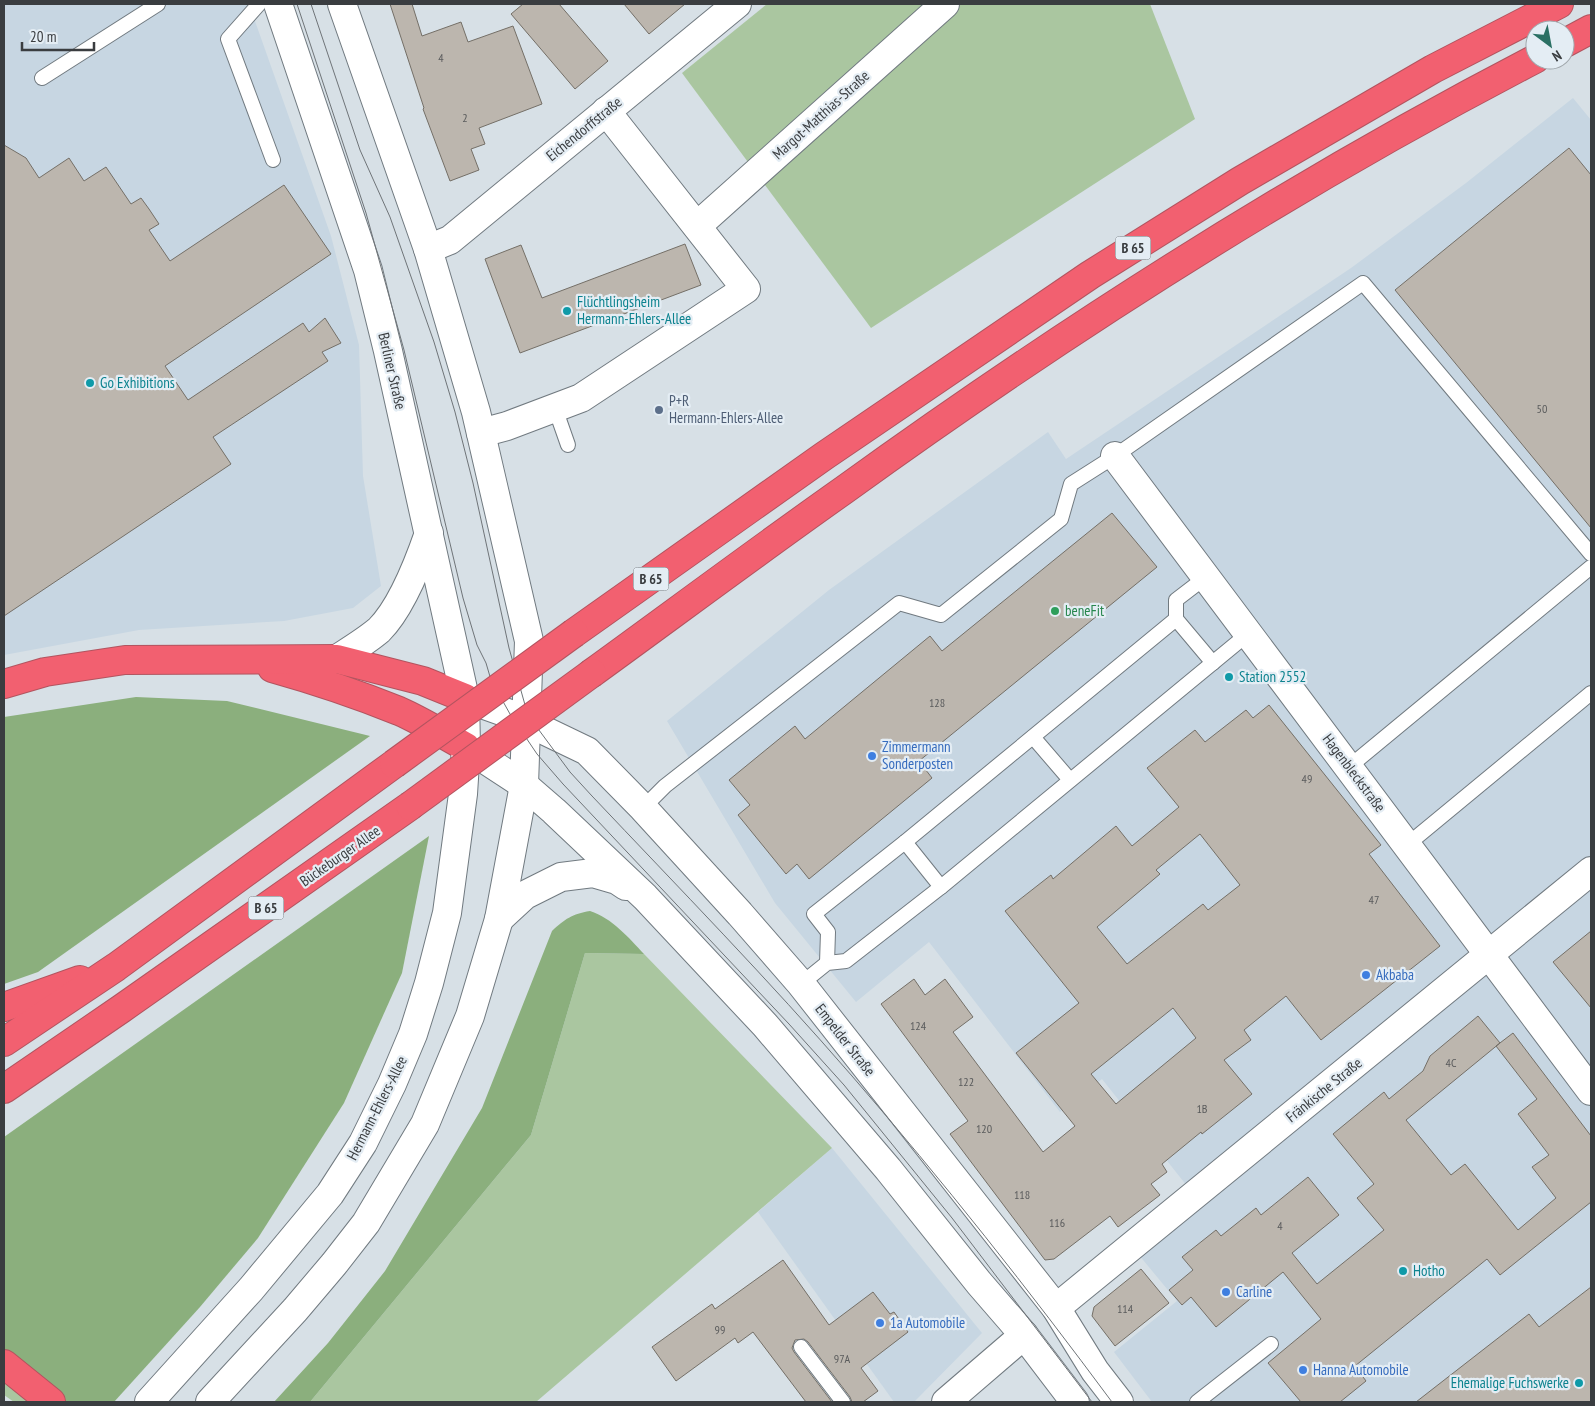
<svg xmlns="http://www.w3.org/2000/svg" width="1595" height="1406" font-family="'PT Sans Narrow',sans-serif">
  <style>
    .built { fill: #c7d6e2 }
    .green { fill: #aac6a0 }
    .forest { fill: #8baf7d }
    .building { fill: #bcb6ae; stroke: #746f67; fill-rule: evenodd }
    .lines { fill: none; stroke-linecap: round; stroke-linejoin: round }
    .lane-casing { stroke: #717a80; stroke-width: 16 }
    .street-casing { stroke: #717a80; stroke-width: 30 }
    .secondary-casing { stroke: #717a80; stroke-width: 30 }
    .highway-casing { stroke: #b2545f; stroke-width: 30 }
    .lane { stroke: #fff; stroke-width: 14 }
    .street { stroke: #fff; stroke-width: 28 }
    .secondary { stroke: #fff; stroke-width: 28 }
    .highway { stroke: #f26070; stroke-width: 28 }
    .tram { stroke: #6f7478; stroke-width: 1 }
    .highway-bridge-casing { stroke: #b2545f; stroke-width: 30; stroke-linecap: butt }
    .highway-bridge { stroke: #f26070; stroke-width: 28 }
    .culture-dot { fill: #0f9aa8; stroke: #e4edf4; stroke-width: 2 }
    .service-dot { fill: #5c6f8a; stroke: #e4edf4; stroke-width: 2 }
    .leisure-dot { fill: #2e9e5b; stroke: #e4edf4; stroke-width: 2 }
    .shop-dot { fill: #3f7fe0; stroke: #e4edf4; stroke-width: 2 }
    .labels { text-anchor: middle; stroke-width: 4.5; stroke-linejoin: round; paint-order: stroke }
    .number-label { font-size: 12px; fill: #5a5b5c }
    .shield { fill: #e4edf4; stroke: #6d7276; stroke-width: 1 }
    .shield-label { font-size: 14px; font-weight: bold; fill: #3a3d40 }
    .street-label { font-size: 15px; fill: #3a3d40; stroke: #e4edf4 }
    .culture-label { font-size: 15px; fill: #0d838f; stroke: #e4edf4; text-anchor: start }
    .service-label { font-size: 15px; fill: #4e5e75; stroke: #e4edf4; text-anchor: start }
    .leisure-label { font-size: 15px; fill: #27864d; stroke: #e4edf4; text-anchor: start }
    .shop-label { font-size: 15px; fill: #366cbe; stroke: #e4edf4; text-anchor: start }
  </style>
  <rect width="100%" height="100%" fill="#d7e0e6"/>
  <!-- built -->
  <g class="built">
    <polygon points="4,4 249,4 331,236 359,345 363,476 381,586 353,608 284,621 139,630 4,655"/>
    <polygon points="1573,98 1591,120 1591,1402 1152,1402 1114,1352 1177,1301 1129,1243 1191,1191 1102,1079 1060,1112 929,942 856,1002 775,903 667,721 829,590 1048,432 1066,459 1351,268 1466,183"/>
    <polygon points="832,1148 982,1333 914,1402 894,1402 758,1212"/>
  </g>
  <!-- green -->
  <g class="green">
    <polygon points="767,4 1150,4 1195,119 871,328 682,73"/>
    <polygon points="585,953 644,954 832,1148 536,1402 310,1402 531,1135"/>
    <polygon points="4,1382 31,1402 14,1402 4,1395"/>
  </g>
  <!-- forest -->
  <g class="forest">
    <polygon points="136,697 227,701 370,736 38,972 4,984 4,717"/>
    <polygon points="429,836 402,973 344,1103 258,1238 200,1307 114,1402 54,1402 4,1364 4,1137"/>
    <path d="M590,911C612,918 629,938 644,954L585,953L531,1135L310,1402H274L328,1343L385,1271L482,1108L552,931C565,919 572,914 590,911Z"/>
  </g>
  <!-- building -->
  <g class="building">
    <polygon points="390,4 412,4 422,36 461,22 468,42 513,26 542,104 479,128 485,144 471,149 479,170 450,181 423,109 424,108"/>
    <polygon points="523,4 559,4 608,61 575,89 511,14"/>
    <polygon points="624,4 685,4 649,34"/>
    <polygon points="4,145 26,158 39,178 69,158 84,181 106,167 131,204 141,198 149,209 159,224 149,230 170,261 284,185 331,254 165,366 188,400 303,323 309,332 325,318 341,343 322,352 328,361 213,437 231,464 4,616"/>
    <polygon points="1569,148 1591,175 1591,528 1395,290"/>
    <polygon points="685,244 701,285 520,353 485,259 521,245 542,298"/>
    <polygon points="1112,513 1157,567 919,761 932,778 809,879 797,864 786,874 738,815 750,805 729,780 795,726 805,739 930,636 942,651"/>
    <path d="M1269,705L1381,845L1369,854L1440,946L1321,1040L1286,996L1244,1030L1251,1040L1224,1060L1252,1094L1202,1134L1201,1132L1162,1164L1167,1172L1151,1184L1160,1195L1118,1227L1110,1216L1054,1259L1045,1260L950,1134L968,1121L881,1004L914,979L925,995L945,979L973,1017L953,1032L1043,1152L1075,1126L1016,1053L1079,1003L1005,911L1051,875L1053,879L1116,826L1132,846L1179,807L1147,768L1195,730L1205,742L1246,710L1253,718ZM1200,834L1240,885L1208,910L1203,904L1127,964L1097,927L1160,874L1156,870ZM1173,1008L1196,1038L1116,1104L1091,1074Z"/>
    <polygon points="1591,931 1591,1008 1553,962"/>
    <polygon points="1478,1016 1500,1043 1406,1120 1451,1175 1465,1164 1518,1230 1556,1198 1532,1167 1549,1155 1518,1114 1537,1099 1496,1046 1513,1033 1591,1136 1591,1202 1500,1275 1487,1259 1355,1366 1366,1381 1340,1402 1301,1402 1268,1363 1321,1319 1283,1272 1216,1327 1191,1297 1182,1305 1169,1290 1193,1270 1182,1257 1216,1230 1221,1236 1256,1208 1261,1215 1308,1177 1339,1215 1292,1253 1317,1284 1384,1230 1357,1198 1374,1184 1333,1134 1384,1092 1389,1099 1423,1071 1430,1056"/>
    <polygon points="783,1260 829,1325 873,1292 890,1314 894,1312 908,1332 861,1368 878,1391 863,1402 852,1402 850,1397 808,1342 804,1339 795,1340 792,1348 794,1352 832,1402 806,1402 753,1332 738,1343 735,1338 676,1381 652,1347 712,1304 715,1309"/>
    <polygon points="1141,1269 1169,1303 1115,1346 1092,1316 1094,1307"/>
    <polygon points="1591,1287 1591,1402 1416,1402 1529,1314 1539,1327"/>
  </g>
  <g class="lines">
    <defs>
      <g id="lane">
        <polyline points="259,4 228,39 273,160"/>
        <polyline points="42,78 158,4"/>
        <polyline points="555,408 568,445"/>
        <polyline points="1206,577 1176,600 1176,619 1213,663"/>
        <polyline points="1033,737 1070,780"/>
        <polyline points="1349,767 1591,567"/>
        <polyline points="643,808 665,786 899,603 941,615 1061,519 1071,484 1115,456 1363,283 1591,554"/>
        <polyline points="905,842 941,887"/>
        <polyline points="1407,845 1591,693"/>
        <polyline points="827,963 828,932 814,914 905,842 1176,619"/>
        <polyline points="801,984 827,963 846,961 941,887 1249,633"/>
        <polyline points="801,1347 843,1402"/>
        <polyline points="1197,1402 1271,1344"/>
      </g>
      <g id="street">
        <polyline points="697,226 945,4"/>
        <polyline points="428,249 450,240 737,4"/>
        <polyline points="481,433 507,426 581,398 746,289 606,111"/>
        <polyline points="1115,456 1591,1091"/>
        <polyline points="1056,1308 1591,871"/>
        <polyline points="946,1402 1024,1335"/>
      </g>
      <g id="secondary">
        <path d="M337,659C351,650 366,641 379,630C401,608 419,562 429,533"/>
        <polyline points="465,698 510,714 587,751 643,808 740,914 801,984 1056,1308 1095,1371 1119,1402"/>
        <polyline points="466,747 524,785 554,811 645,897 765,1025 888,1169 979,1283 1024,1335 1075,1402"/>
        <polyline points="499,919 525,895 561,877 593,873 617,880 626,886"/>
        <polyline points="149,1402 251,1289 330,1194 363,1143 392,1084 413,1034 429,983 447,913 463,794 466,747 465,698 388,351 368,270 278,4"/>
        <polyline points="210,1402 295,1310 334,1264 366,1223 425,1124 470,1016 499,919 524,785 529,641 476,412 428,249 342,4"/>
      </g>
      <g id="highway">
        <polyline points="1565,43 1591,29"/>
        <polyline points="574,633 824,456 1090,275 1240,181 1433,69 1559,4"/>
        <path d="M272,668C315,680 357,694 399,711C422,721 444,735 466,747"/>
        <path d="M592,673C676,612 759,550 844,490C1064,331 1294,184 1535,59"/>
        <polyline points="4,684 45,672 125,660 337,659 423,681 465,698"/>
        <polyline points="4,1007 80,980"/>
        <polyline points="4,1042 116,967 394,764"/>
        <polyline points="4,1089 121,1009 410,806"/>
        <polyline points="4,1364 51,1402"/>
      </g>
    </defs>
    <!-- lane casing -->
    <use href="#lane" class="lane-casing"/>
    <!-- street casing -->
    <use href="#street" class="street-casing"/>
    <!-- secondary casing -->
    <use href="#secondary" class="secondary-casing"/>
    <!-- highway casing -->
    <use href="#highway" class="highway-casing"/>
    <!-- lane -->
    <use href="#lane" class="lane"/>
    <!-- street -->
    <use href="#street" class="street"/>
    <!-- secondary -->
    <use href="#secondary" class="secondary"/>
    <!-- highway -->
    <use href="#highway" class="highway"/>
    <!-- tram -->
    <g class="tram">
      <polyline points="297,4 366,213 404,350 463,598 477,645 486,663 491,680 510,714 537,754 563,784 789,1024 844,1085 952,1218 1092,1402"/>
      <path d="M311,4L360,150L390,217L434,342L455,412L473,483L509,648L527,712L533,722L570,772L592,796C679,888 768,979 852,1076C943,1181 1029,1290 1112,1402"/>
    </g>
    <defs>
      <g id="highway-bridge">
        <polyline points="394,764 574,633"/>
        <polyline points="410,806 592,673"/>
      </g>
    </defs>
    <!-- highway-bridge casing -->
    <use href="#highway-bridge" class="highway-bridge-casing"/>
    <!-- highway-bridge -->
    <use href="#highway-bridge" class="highway-bridge"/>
  </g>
  <!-- markers -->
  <g class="culture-dot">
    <circle cx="567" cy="311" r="5"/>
    <circle cx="90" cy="383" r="5"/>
    <circle cx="1229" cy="677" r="5"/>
    <circle cx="1403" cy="1271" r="5"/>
    <circle cx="1579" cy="1383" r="5"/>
  </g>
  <circle class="service-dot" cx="659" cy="410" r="5"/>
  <circle class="leisure-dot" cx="1055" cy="611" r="5"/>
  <g class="shop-dot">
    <circle cx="872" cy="756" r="5"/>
    <circle cx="1366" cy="975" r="5"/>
    <circle cx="1226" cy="1292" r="5"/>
    <circle cx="880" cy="1323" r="5"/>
    <circle cx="1303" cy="1370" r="5"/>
  </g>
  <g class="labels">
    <!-- number labels -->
    <g class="number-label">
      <text x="441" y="62">4</text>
      <text x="465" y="122">2</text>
      <text x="1542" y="413">50</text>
      <text x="937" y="707">128</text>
      <text x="1307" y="783">49</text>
      <text x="1374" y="904">47</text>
      <text x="918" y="1030">124</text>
      <text x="1451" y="1067">4C</text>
      <text x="966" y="1086">122</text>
      <text x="1202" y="1113">1B</text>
      <text x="984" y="1133">120</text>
      <text x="1022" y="1199">118</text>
      <text x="1057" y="1227">116</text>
      <text x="1280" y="1230">4</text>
      <text x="1125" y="1313">114</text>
      <text x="720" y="1334">99</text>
      <text x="842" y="1363">97A</text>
    </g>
    <!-- shield labels -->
    <g class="shield">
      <rect x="1115.5" y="236.5" width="35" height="23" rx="4"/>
      <rect x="633.5" y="567.5" width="35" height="23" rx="4"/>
      <rect x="248.5" y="896.5" width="35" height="23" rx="4"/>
    </g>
    <g class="shield-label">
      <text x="1133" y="253">B 65</text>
      <text x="651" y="584">B 65</text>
      <text x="266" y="913">B 65</text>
    </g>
    <!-- street labels -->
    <g class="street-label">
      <text transform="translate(821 115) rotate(-42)" y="5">Margot-Matthias-Straße</text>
      <text transform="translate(584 129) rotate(-39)" y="5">Eichendorffstraße</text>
      <text transform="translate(392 371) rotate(77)" y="5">Berliner Straße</text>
      <text transform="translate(1354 773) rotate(53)" y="5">Hagenbleckstraße</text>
      <text transform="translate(340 856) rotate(-35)" y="5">Bückeburger Allee</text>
      <text transform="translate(845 1040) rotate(52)" y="5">Empelder Straße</text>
      <text transform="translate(1324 1090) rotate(-39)" y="5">Fränkische Straße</text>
      <text transform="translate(377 1108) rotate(-63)" y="5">Hermann-Ehlers-Allee</text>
    </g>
    <!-- culture labels -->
    <g class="culture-label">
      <text x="577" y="307">Flüchtlingsheim<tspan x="577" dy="17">Hermann-Ehlers-Allee</tspan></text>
      <text x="100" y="388">Go Exhibitions</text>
      <text x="1239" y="682">Station 2552</text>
      <text x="1413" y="1276">Hotho</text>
      <text x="1569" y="1388" text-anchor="end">Ehemalige Fuchswerke</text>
    </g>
    <!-- service labels -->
    <g class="service-label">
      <text x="669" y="406">P+R<tspan x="669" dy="17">Hermann-Ehlers-Allee</tspan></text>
    </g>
    <!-- leisure labels -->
    <g class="leisure-label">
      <text x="1065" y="616">beneFit</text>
    </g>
    <!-- shop labels -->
    <g class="shop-label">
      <text x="882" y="752">Zimmermann<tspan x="882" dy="17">Sonderposten</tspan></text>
      <text x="1376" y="980">Akbaba</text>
      <text x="1236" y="1297">Carline</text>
      <text x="890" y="1328">1a Automobile</text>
      <text x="1313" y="1375">Hanna Automobile</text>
    </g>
  </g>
  <!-- border -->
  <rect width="1595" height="1406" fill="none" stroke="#3a3d40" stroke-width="10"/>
  <!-- north arrow -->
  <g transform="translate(1550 45) rotate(148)"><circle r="24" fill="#e4edf4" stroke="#a0a7ac"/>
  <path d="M0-4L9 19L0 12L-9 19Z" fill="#2b7064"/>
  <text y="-8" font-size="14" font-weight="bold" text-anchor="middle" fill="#3a3d40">N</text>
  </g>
  <!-- scale -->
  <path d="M22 42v8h72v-8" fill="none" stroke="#3a3d40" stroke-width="2.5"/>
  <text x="30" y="42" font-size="15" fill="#3a3d40" stroke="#e4edf4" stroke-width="4" paint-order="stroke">20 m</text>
</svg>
